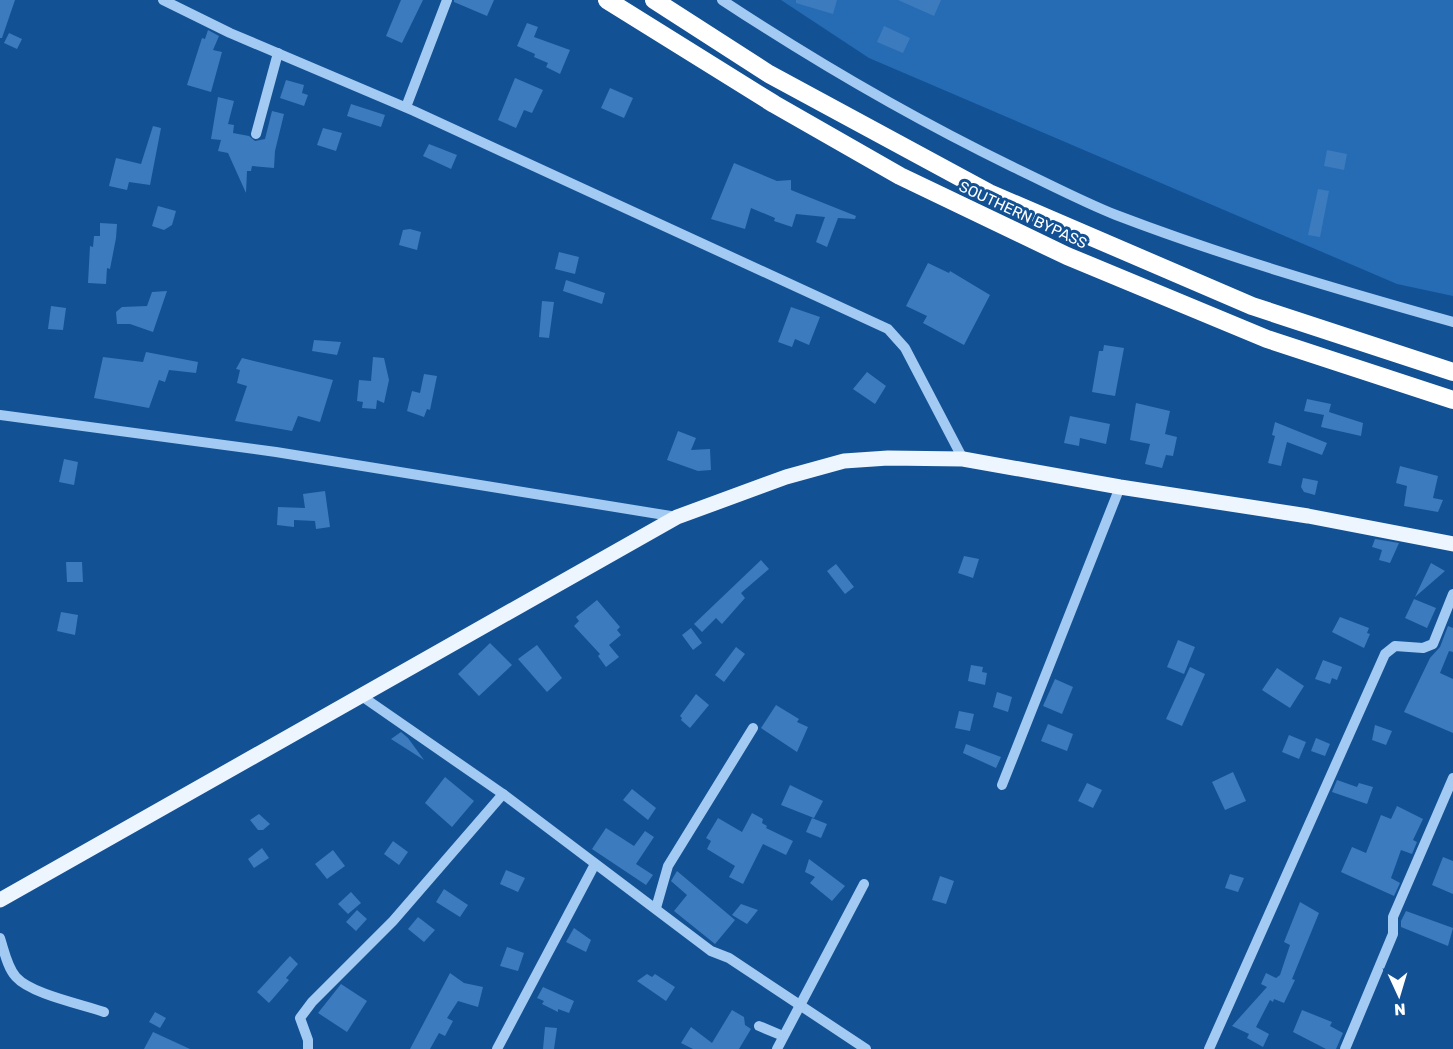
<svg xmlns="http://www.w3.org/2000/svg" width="1453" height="1049" font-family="Rubik,sans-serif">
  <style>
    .green { fill: #266cb4 }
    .building { fill: #3c7bbd }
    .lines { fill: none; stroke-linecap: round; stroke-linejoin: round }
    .minor { stroke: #a2caf2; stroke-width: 10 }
    .major { stroke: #edf5ff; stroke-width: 15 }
    .highway { stroke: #fff; stroke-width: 18 }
    .labels { text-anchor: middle; stroke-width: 6; stroke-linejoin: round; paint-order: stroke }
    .street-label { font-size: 15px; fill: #fff; stroke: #135195 }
  </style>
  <rect width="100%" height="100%" fill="#135195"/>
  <!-- green -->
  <polygon class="green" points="781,0 1453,0 1453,296 1397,284 869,58"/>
  <!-- building -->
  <g class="building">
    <polygon points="0,0 15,0 2,38 0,38"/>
    <polygon points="401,0 423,0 402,43 386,36"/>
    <polygon points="454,0 494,0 487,16 454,2"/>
    <polygon points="796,0 837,0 833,14 796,3"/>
    <polygon points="898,0 941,0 934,16"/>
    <polygon points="527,23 538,27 534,37 570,50 560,74 546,67 548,63 534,57 535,54 517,46"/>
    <polygon points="884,26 910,38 903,53 877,42"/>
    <polygon points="208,30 219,36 213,50 222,52 211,92 187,85 202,38 205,39"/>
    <polygon points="9,33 22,39 17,49 4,43"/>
    <polygon points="515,78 543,90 532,113 524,110 516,128 498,120"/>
    <polygon points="286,80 304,85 302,93 308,95 304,106 280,98"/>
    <polygon points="610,88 633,98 624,118 601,108"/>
    <polygon points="218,97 234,101 228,124 234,125 233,133 249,136 255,141 265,139 272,111 284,114 275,151 274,168 252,166 251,171 247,171 246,193 228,153 218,151 221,140 211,139"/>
    <polygon points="351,104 385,115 381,127 347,116"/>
    <polygon points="153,126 161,128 150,185 129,182 127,190 109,186 116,158 141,164"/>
    <polygon points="323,128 342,133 336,151 317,145"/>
    <polygon points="429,144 457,155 451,169 423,156"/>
    <polygon points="1327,150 1347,154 1344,170 1324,166"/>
    <polygon points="734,163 777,181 791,180 791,190 856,216 855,219 838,218 827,247 816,242 825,217 796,214 792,227 774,221 775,218 751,208 745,229 711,219"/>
    <polygon points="1318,189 1329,191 1320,237 1308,235"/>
    <polygon points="158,206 176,211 172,225 164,230 152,226"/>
    <polygon points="100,223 117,224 116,238 110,269 107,268 106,284 88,283 90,246 93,247 94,236 100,236"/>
    <polygon points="410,229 421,232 417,250 399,245 403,230"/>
    <polygon points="559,252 579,257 575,274 555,269"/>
    <polygon points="928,263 949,273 950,271 990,295 964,345 923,323 927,316 906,306"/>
    <polygon points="566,280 605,293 602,304 563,291"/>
    <polygon points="167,291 153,332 130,324 117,324 116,312 122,307 147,306 152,292"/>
    <polygon points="542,301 554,302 549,338 539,337"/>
    <polygon points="51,306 66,308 63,330 48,329"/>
    <polygon points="791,307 820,317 809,345 795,339 792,347 778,342"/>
    <polygon points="314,340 341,342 337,355 312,351"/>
    <polygon points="1104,345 1124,348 1115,396 1092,392 1099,351 1103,351"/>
    <polygon points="146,352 198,362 196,373 169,370 165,382 159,380 149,408 94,398 103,357 143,362"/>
    <polygon points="373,357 384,358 389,380 384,403 377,400 376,409 362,408 363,402 357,401 359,380 371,381"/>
    <polygon points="242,358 333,380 320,422 298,416 292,431 235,421 247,386 237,383 240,370 236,369"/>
    <polygon points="867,372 886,386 875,404 853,389"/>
    <polygon points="424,374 437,376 430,410 427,409 424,417 407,411 412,391 420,393"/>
    <polygon points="1307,399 1331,404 1329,412 1363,423 1361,436 1321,427 1324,415 1304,411"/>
    <polygon points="1136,403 1170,411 1165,434 1177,437 1173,456 1166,455 1162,468 1145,464 1150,444 1130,440"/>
    <polygon points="1070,416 1110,424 1106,444 1080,438 1079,446 1064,443"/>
    <polygon points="1275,422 1327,443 1322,455 1287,442 1281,466 1268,463 1275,436 1272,435"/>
    <polygon points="678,431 696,438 691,450 710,449 711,470 698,471 667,460"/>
    <polygon points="64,459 78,462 74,485 59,482"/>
    <polygon points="1400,466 1438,476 1433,498 1443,500 1438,512 1404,506 1407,486 1396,483"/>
    <polygon points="1303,478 1318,481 1315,495 1304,492 1301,487"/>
    <polygon points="325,491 330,527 316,529 315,521 294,520 294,527 277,525 278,507 305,508 303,494"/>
    <polygon points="1375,539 1399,543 1390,563 1379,560 1382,550 1372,547"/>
    <polygon points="964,556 979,559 973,578 958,573"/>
    <polygon points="761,560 769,569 741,593 745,598 722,624 716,618 702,632 694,624"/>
    <polygon points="66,562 82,562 83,582 67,582"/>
    <polygon points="1431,563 1445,571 1415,597"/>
    <polygon points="836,564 854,587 845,594 827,571"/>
    <polygon points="1414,599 1436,608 1427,628 1405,618"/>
    <polygon points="597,600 620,627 617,630 621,635 609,645 619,657 606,667 598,656 600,654 574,626 579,621 576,617"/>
    <polygon points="61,612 78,615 75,635 57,631"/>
    <polygon points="1340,617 1369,628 1367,633 1370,634 1364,648 1332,632"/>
    <polygon points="1448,626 1453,628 1453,652 1449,651 1440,673 1453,679 1453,733 1404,712 1430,658 1440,647"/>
    <polygon points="691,628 702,643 693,650 682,635"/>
    <polygon points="1178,640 1195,647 1184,674 1167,667"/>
    <polygon points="490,643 512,665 479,696 458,674"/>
    <polygon points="537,645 562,678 547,692 518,659"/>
    <polygon points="736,647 745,654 724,682 715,675"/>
    <polygon points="1323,660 1342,667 1337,680 1332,678 1330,684 1315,679"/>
    <polygon points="971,665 983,667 982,672 987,673 985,685 968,681"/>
    <polygon points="1190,667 1205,674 1182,726 1166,719"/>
    <polygon points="1277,668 1304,686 1290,708 1262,690"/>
    <polygon points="1055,679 1073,687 1062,714 1043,706"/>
    <polygon points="997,692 1012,697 1008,712 993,707"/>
    <polygon points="696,694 709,705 690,728 681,720 682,718 680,716"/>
    <polygon points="776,705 799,719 797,722 808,727 797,752 761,728"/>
    <polygon points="959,711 974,714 970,731 955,728"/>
    <polygon points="1048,724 1073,734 1067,751 1041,741"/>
    <polygon points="1375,725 1392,731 1386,745 1372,740"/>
    <polygon points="401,732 408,738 424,760 391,739"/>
    <polygon points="1289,735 1306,742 1299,759 1282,752"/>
    <polygon points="1316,738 1330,744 1325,756 1311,751"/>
    <polygon points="966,744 1001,757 996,768 963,753"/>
    <polygon points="1233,772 1246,801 1225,810 1212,782"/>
    <polygon points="445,777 474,801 452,827 425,803"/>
    <polygon points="1337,780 1357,787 1359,783 1373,787 1367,804 1332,792"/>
    <polygon points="1087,783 1102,790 1093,808 1078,801"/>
    <polygon points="790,785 823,801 814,818 781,805"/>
    <polygon points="632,789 656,808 648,820 623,800"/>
    <polygon points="1397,806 1423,819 1413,840 1417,842 1412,854 1401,850 1391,878 1400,883 1394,896 1341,872 1352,847 1366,853 1381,815 1391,819"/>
    <polygon points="752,813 763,819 762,823 767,826 766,828 793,841 786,855 763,844 743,884 729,877 735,866 707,849 711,841 706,838 718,818 742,832"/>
    <polygon points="259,814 270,824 263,830 258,830 250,820"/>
    <polygon points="812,818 827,824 821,838 806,832"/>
    <polygon points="606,828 634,846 645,831 654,837 636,864 653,875 646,885 592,849"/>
    <polygon points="393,841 408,852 399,865 384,854"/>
    <polygon points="262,848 269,858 254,868 248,859"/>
    <polygon points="333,850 345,866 327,879 315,864"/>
    <polygon points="1443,857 1453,861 1453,894 1432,885"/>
    <polygon points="809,859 845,886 832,901 810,883 815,877 805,872"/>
    <polygon points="506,870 525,878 518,892 500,884"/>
    <polygon points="677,871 735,920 715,944 674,911 687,895 671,881"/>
    <polygon points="1230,874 1244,878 1238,892 1225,888"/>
    <polygon points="940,876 954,881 946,904 932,900"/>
    <polygon points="444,889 468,905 460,917 436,902"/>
    <polygon points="351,892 361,903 348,914 338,904"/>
    <polygon points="1300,902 1319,913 1292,979 1295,980 1284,1003 1274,999 1273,1002 1270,1000 1256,1027 1269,1034 1263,1047 1247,1038 1249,1034 1232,1026 1267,987 1261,984 1266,973 1276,978 1280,975 1290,945 1284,942"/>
    <polygon points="741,904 758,910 747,924 732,915"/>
    <polygon points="357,910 367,919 356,931 346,922"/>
    <polygon points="1406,911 1453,928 1448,946 1401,927 1401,921"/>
    <polygon points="418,917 435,930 424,942 408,929"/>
    <polygon points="574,928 591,940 586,952 566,942"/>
    <polygon points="507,947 524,953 518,971 500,966"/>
    <polygon points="290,956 298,964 286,978 289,980 269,1003 257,992"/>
    <polygon points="450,973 464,983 483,987 478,1007 458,1001 447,1018 453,1021 445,1036 439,1033 430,1049 410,1049"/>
    <polygon points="647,974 652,977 655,974 675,987 666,1001 637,981"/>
    <polygon points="341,984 367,1001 347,1032 318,1013"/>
    <polygon points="543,987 574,1001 569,1013 558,1009 558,1012 542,1004 544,1001 537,998"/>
    <polygon points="732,1010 744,1017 745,1025 751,1029 739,1049 693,1049 681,1043 691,1027 712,1043"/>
    <polygon points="1302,1010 1332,1022 1330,1026 1343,1033 1336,1049 1326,1049 1293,1032"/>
    <polygon points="155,1012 166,1018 160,1028 149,1022"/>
    <polygon points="545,1027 557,1028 554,1049 543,1049"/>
    <polygon points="153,1032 190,1049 144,1049"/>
  </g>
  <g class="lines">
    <!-- minor -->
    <g class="minor">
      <polyline points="163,0 230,33 414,111 888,329 905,348 963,459"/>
      <path d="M722,0C816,62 912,118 1013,167C1047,183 1081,201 1116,215C1226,257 1339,290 1453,322"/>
      <polyline points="406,107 447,0"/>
      <polyline points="256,134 278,53"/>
      <polyline points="0,415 276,452 677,517"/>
      <polyline points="363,697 503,794 711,951 729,958 866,1049"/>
      <polyline points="1002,785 1120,487"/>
      <polyline points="656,908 668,866 753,728"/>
      <path d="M0,938C4,950 7,967 16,977C31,994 81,1004 104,1012"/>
      <polyline points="759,1026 783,1036"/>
      <polyline points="308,1049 308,1040 300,1018 312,1002 393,921 503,794"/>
      <polyline points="497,1049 595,864"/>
      <polyline points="777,1049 864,884"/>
      <polyline points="1209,1049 1385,654 1395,646 1423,648 1433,644 1453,594"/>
      <polyline points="1345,1049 1393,934 1393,917 1453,778"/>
    </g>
    <!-- major -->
    <polyline class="major" points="0,900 677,517 786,477 844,461 888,458 963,459 1120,487 1308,516 1453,544"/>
    <!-- highway -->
    <g class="highway">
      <polyline points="607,0 774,104 900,176 1067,256 1267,339 1453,400"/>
      <polyline points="654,0 769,74 989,193 1252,306 1453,372"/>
    </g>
  </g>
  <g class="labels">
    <!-- street labels -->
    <g class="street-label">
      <text transform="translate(1023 215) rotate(25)" y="5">SOUTHERN BYPASS</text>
    </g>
  </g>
  <!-- north arrow -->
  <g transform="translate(1399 995) rotate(176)" stroke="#135195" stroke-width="4.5" paint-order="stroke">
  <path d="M0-4.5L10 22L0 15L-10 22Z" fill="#ffffff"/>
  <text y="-9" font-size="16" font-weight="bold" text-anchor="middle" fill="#ffffff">N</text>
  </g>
</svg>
